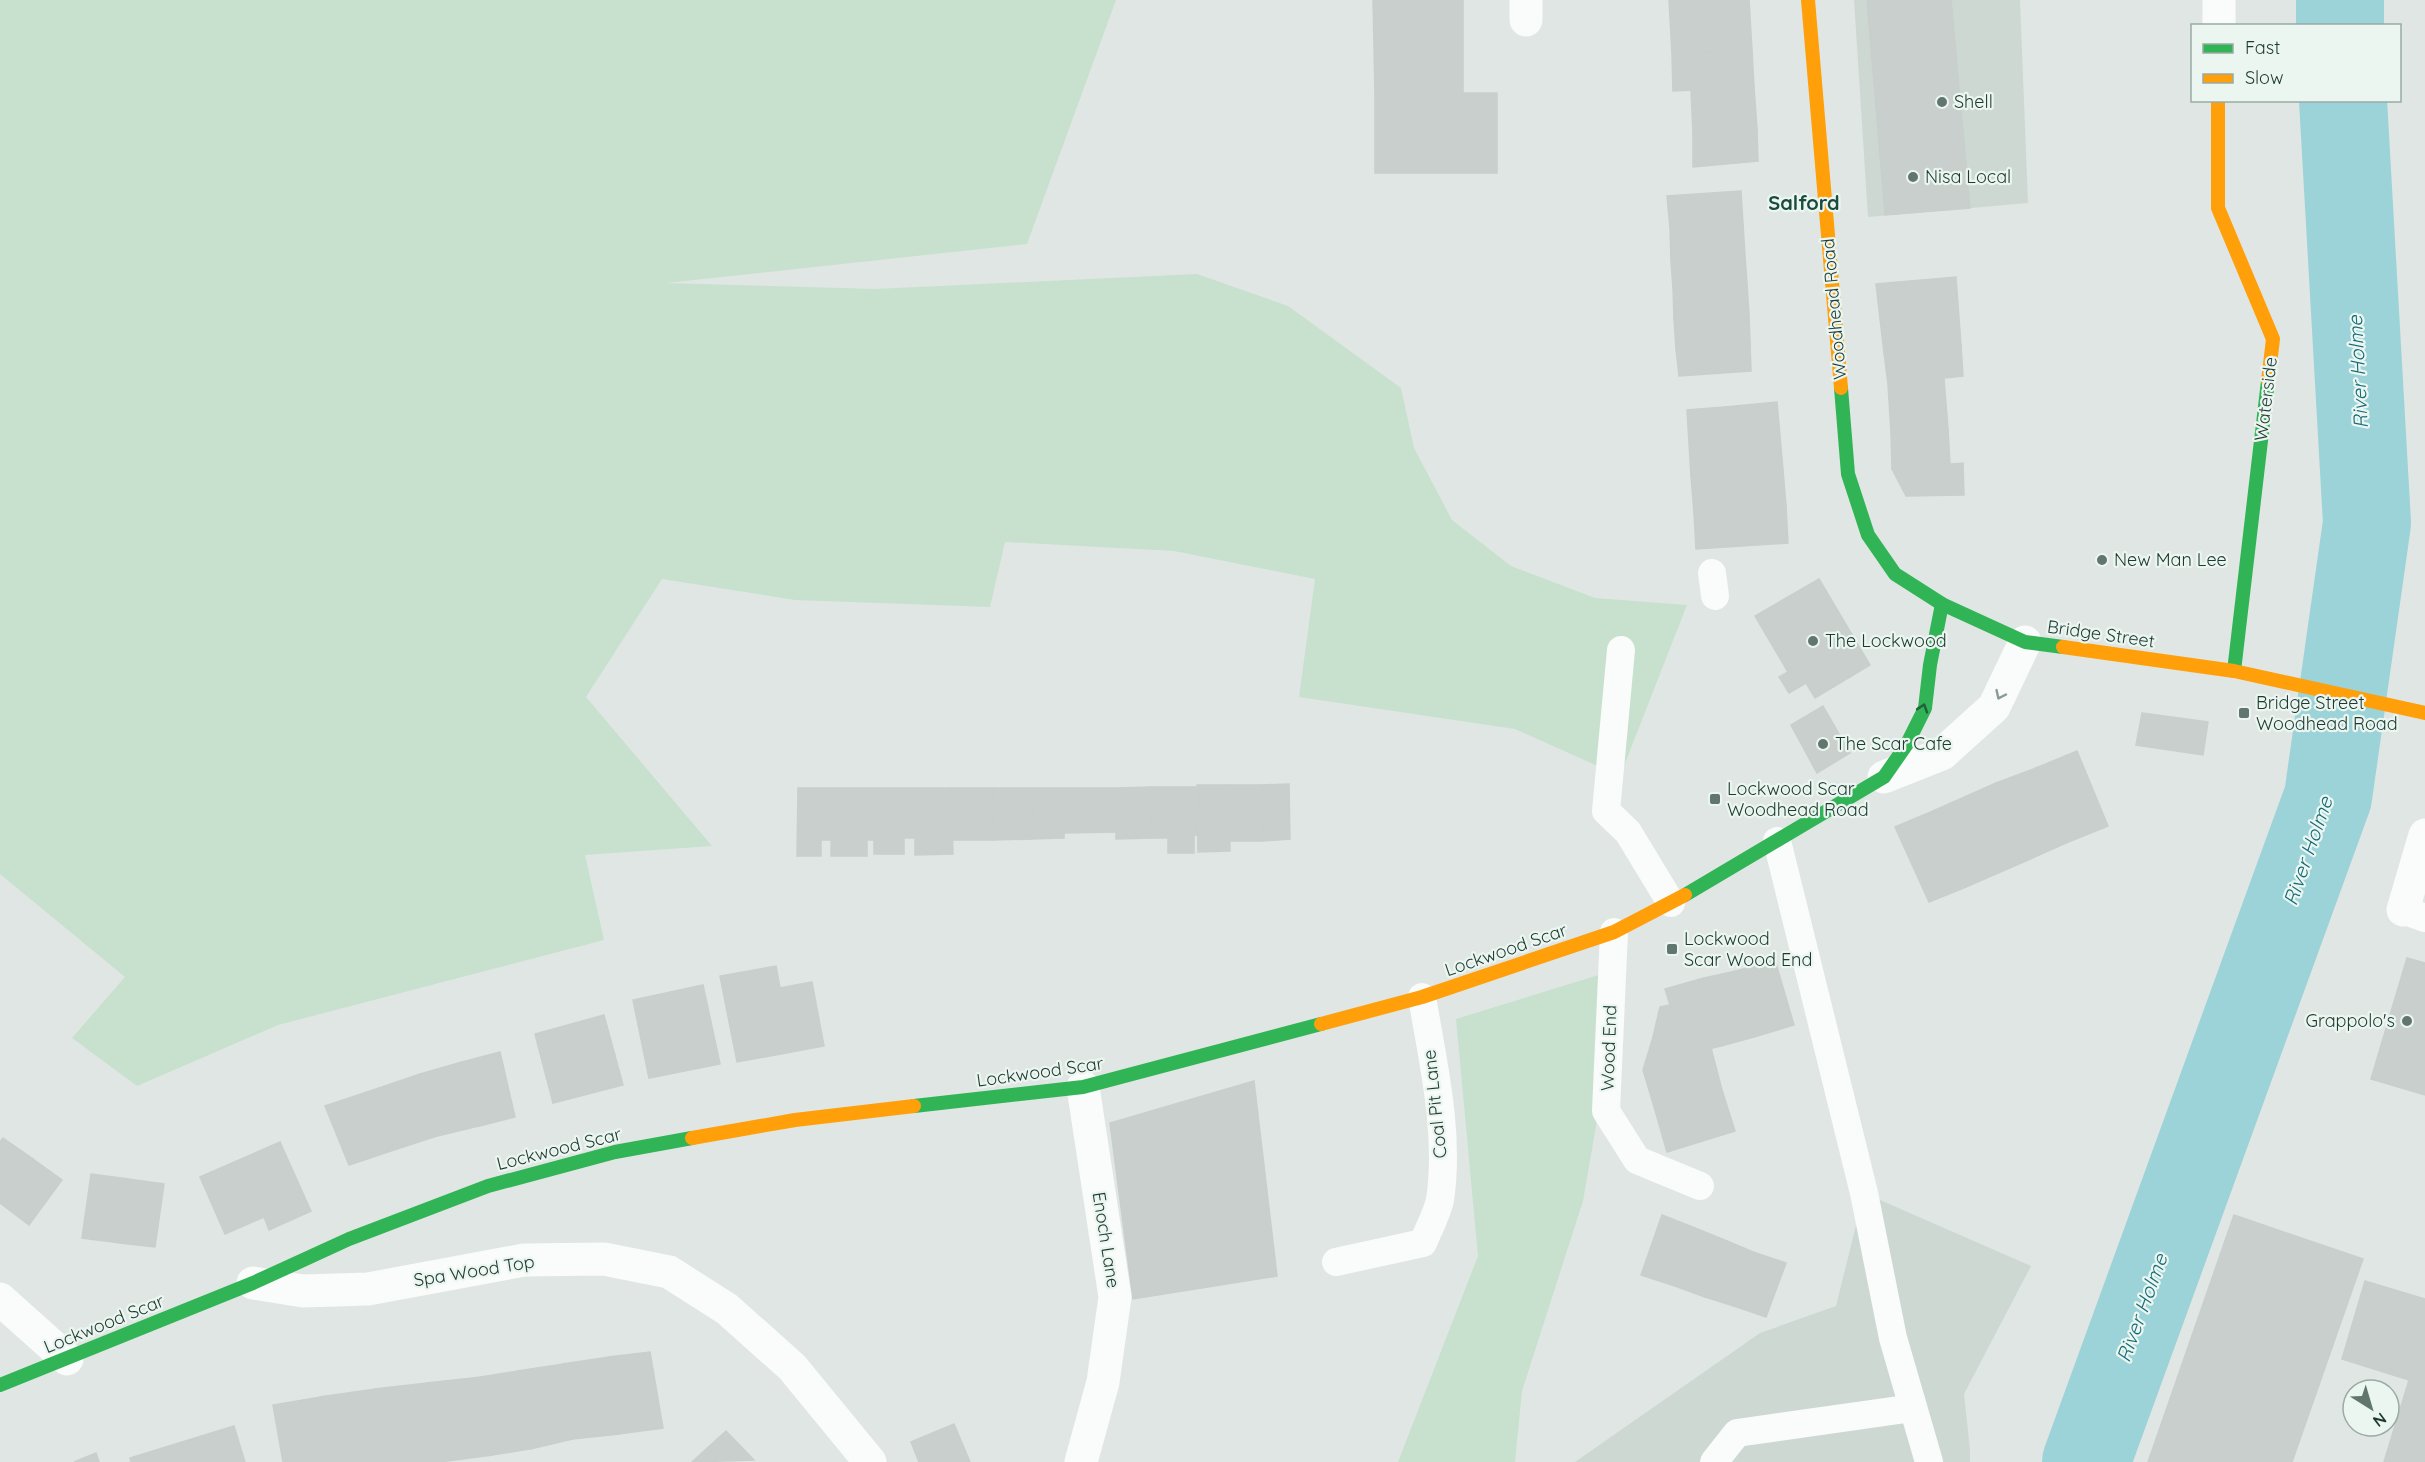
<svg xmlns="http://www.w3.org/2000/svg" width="2425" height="1462" font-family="Quicksand,sans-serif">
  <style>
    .built { fill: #cdd8d3 }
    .green { fill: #c7e1ce }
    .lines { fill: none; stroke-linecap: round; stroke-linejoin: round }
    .river { stroke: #9cd3d8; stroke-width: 88 }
    .building { fill: #c8cfcc; stroke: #c8cfcc; stroke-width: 1.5 }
    .lane { stroke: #fafbfb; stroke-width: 28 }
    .street { stroke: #fafbfb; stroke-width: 33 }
    .fast { stroke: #30b455; stroke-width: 14 }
    .slow { stroke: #ff9f0a; stroke-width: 14 }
    .oneway { stroke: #8c9a96 }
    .oneway2 { stroke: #235f3c }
    .poi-dot { fill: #61766f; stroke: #ecf6f1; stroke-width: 2 }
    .labels { text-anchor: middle; stroke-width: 4.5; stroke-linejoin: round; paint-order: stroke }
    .poi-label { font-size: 18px; fill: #1d3a31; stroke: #ecf6f1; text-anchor: start }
    .street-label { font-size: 18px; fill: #1d3a31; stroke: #ecf6f1 }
    .neighbourhood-label { font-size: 20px; font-weight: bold; fill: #194c3d; stroke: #ecf6f1 }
    .water-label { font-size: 20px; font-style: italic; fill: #156c78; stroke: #ecf6f1 }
  </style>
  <rect width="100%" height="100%" fill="#e0e6e3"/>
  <!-- built -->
  <g class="built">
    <polygon points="1854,0 2020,0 2028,203 1868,217"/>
    <polygon points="1864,1193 2031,1266 1964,1394 1970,1450 1970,1462 1575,1462 1760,1333 1836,1306"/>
  </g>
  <!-- green -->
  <g class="green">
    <polygon points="0,0 1116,0 1027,244 666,283 875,289 1197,274 1288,306 1401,388 1414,448 1452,520 1511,566 1595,598 1687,605 1620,776 1515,729 1299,697 1315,579 1174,551 1005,542 990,607 795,600 662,579 586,697 712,846 585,855 604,940 278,1025 137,1086 72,1038 125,977 0,874"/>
    <polygon points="1605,973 1604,1080 1583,1201 1522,1391 1515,1462 1398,1462 1478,1256 1456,1019"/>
  </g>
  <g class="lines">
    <!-- river -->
    <g class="river">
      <polyline points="2340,0 2340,26"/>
      <polyline points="2086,1462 2328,797 2367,523 2343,100"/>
    </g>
  </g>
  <!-- building -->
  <g class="building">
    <polygon points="1373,0 1463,0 1463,93 1375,93"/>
    <polygon points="1669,0 1749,0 1752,50 1672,54"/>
    <polygon points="1867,0 1951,0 1970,208 1885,215"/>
    <polygon points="1752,50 1754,87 1673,91 1672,54"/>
    <polygon points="1754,87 1757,129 1693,133 1691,90"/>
    <rect x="1375" y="93" width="122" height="80"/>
    <polygon points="1757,129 1758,161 1693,167 1693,133"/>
    <polygon points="1741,191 1743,224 1670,228 1667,196"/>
    <polygon points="1743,224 1745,256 1671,261 1670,228"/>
    <polygon points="1745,256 1747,284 1673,288 1671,261"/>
    <polygon points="1956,277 1961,345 1884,353 1876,284"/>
    <polygon points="1747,284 1749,315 1674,319 1673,288"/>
    <polygon points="1749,315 1750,343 1676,349 1674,319"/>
    <polygon points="1750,343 1751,371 1679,376 1676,349"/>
    <polygon points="1961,345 1963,376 1888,384 1884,353"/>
    <polygon points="1944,379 1948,429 1891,433 1888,384"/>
    <polygon points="1777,402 1783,470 1742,473 1736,406"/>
    <polygon points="1736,406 1742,473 1691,476 1687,410"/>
    <polygon points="1948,429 1950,464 1892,469 1891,433"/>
    <polygon points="1963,463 1964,495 1906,496 1892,469"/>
    <polygon points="1783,470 1786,506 1744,509 1742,473"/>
    <polygon points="1742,473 1744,509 1694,513 1691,476"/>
    <polygon points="1786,506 1788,543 1696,549 1694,513"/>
    <polygon points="1819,579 1870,665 1815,698 1806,683 1789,693 1779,677 1788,672 1755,616"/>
    <polygon points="1823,706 1850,753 1817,773 1791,725"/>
    <polygon points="2142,713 2208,722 2203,755 2136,745"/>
    <polygon points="2077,751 2108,826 2066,843 2036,768"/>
    <polygon points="2036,768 2066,843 2028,860 1996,783"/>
    <polygon points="1996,783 2028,860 1966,887 1933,811"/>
    <polygon points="1289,784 1290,839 1263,841 1261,785"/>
    <polygon points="1197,785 1229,785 1230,851 1198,852"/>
    <polygon points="1229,785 1261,785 1263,841 1229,841"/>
    <polygon points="1150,787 1198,787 1197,835 1194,835 1194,853 1168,853 1168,838 1151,838"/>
    <polygon points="1150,787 1151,838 1116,839 1116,788"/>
    <polygon points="798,788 832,788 831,840 821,840 821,856 797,856"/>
    <polygon points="832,788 874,788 874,840 867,840 867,856 831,856"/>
    <polygon points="874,788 915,788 916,838 904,838 904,854 874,854"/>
    <polygon points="915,788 951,788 953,854 915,855"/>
    <polygon points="951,788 993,788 994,840 952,840"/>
    <polygon points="993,788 1032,788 1031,839 994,840"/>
    <polygon points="1032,788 1064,788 1064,838 1031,839"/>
    <polygon points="1064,788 1116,788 1116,832 1064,833"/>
    <polygon points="1933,811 1966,887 1929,902 1895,827"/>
    <polygon points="2407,958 2425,963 2425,1095 2371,1079"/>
    <polygon points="1775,960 1794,1025 1754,1037 1736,971"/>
    <polygon points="776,966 780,988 812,982 824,1046 737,1062 720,976"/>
    <polygon points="1736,971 1754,1037 1721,1046 1704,978"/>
    <polygon points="1704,978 1721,1046 1685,1055 1653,1037 1660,1007 1670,1005 1665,989"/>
    <polygon points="703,985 720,1064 649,1078 633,1000"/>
    <polygon points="604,1015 623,1085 553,1103 535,1034"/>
    <polygon points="1653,1037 1685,1055 1711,1048 1722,1090 1655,1110 1643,1070"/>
    <polygon points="500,1052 515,1117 479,1126 462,1062"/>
    <polygon points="462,1062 479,1126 437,1136 420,1074"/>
    <polygon points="420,1074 437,1136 397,1149 379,1088"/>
    <polygon points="1254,1081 1277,1276 1133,1299 1110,1123"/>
    <polygon points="379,1088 397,1149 349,1165 325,1106"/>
    <polygon points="1722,1090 1735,1131 1667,1152 1655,1110"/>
    <polygon points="3,1138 33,1159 0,1203 0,1142"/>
    <polygon points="280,1142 311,1211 269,1230 264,1217 225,1234 200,1177"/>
    <polygon points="33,1159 62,1180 29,1225 0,1203"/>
    <polygon points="91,1174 128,1179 120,1243 82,1238"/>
    <polygon points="128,1179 164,1184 155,1247 120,1243"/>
    <polygon points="1662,1215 1695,1228 1675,1286 1641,1275"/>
    <polygon points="2234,1215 2363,1259 2292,1462 2148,1462"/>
    <polygon points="1695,1228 1727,1241 1705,1297 1675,1286"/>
    <polygon points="1727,1241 1753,1252 1734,1306 1705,1297"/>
    <polygon points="1753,1252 1786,1263 1766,1317 1734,1306"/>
    <polygon points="2365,1281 2425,1299 2425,1462 2384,1462 2409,1380 2342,1359"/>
    <polygon points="650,1352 663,1428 619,1434 609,1357"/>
    <polygon points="609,1357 619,1434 573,1439 563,1364"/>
    <polygon points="563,1364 573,1439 530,1449 518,1371"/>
    <polygon points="518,1371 530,1449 492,1455 480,1377"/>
    <polygon points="481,1377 492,1455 440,1462 427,1383"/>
    <polygon points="427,1383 440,1462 387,1462 375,1389"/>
    <polygon points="375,1389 387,1462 330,1462 320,1397"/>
    <polygon points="320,1397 330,1462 283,1462 273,1405"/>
    <polygon points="954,1424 970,1462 919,1462 911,1442"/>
    <polygon points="234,1426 245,1462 131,1462 130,1458"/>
    <polygon points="726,1431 754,1460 692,1462"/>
    <polygon points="96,1453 99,1462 74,1462"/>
  </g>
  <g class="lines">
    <!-- lane -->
    <g class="lane">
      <polyline points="1712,573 1715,596"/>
      <polyline points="1621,650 1606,811 1628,832 1671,903"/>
      <polyline points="1777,841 1864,1193 1893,1338 1929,1462"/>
      <polyline points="2403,910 2425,918"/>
      <polyline points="1614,932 1606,1111 1637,1160 1700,1186"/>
      <path d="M1336,1262L1423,1243C1428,1230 1437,1214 1440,1200C1450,1133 1433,1063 1422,997"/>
      <polyline points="1714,1462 1737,1433 1913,1408"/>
    </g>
    <!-- street -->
    <g class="street">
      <polyline points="1526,0 1526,20"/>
      <polyline points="2219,26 2219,0"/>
      <polyline points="1884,777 1942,754 1994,707 2025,642"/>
      <polyline points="2403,910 2425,835"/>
      <polyline points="253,1283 303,1291 368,1289 524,1260 604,1259 669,1272 727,1309 792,1367 870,1462"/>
      <polyline points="0,1299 67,1359"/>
      <polyline points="1081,1462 1103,1382 1115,1297 1083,1087"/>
    </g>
    <!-- fast -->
    <g class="fast">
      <polyline points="1841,388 1848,474 1868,535 1895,574 1942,604 2025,642 2063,647"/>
      <polyline points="2234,671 2268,381"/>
      <polyline points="1685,895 1884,777 1907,744 1925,708 1930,665 1942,604"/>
      <polyline points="914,1106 1083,1087 1321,1024"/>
      <polyline points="0,1385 253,1283 349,1239 488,1186 615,1152 692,1138"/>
    </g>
    <!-- slow -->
    <g class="slow">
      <polyline points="1808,0 1841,388"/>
      <polyline points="2218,100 2218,208 2273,339 2268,381"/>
      <polyline points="2063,647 2234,671 2425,713"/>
      <polyline points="1321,1024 1422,997 1614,932 1685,895"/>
      <polyline points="692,1138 795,1120 914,1106"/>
    </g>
  </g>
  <!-- one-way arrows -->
  <defs><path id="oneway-chevron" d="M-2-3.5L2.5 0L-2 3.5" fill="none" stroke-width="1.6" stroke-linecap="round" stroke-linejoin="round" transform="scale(1.5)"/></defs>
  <use class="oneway" href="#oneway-chevron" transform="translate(2000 695) rotate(115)"/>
  <use class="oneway2" href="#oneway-chevron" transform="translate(1923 708) rotate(-72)"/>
  <!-- markers -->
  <g class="poi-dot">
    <circle cx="1942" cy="102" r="6"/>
    <circle cx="1913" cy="177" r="6"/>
    <circle cx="2102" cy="560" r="6"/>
    <circle cx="1813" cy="641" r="6"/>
    <rect x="2238" y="707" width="12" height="12" rx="3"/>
    <circle cx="1823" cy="744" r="6"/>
    <rect x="1709" y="793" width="12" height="12" rx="3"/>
    <rect x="1666" y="943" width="12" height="12" rx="3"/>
    <circle cx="2407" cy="1021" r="6"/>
  </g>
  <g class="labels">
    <!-- poi labels -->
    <g class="poi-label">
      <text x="1954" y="108">Shell</text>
      <text x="1925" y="183">Nisa Local</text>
      <text x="2114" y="566">New Man Lee</text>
      <text x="1825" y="647">The Lockwood</text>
      <text x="2256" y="709">Bridge Street<tspan x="2256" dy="21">Woodhead Road</tspan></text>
      <text x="1835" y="750">The Scar Cafe</text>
      <text x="1727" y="795">Lockwood Scar<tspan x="1727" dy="21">Woodhead Road</tspan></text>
      <text x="1684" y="945">Lockwood<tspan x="1684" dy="21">Scar Wood End</tspan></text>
      <text x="2395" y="1027" text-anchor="end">Grappolo's</text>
    </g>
    <!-- street labels -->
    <g class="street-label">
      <text transform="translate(1834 309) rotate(-95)" y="6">Woodhead Road</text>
      <text transform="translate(2266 399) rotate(-83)" y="6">Waterside</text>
      <text transform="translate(2101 634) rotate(8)" y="6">Bridge Street</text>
      <text transform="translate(1506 950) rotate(-19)" y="6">Lockwood Scar</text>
      <text transform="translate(1609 1048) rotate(-88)" y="6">Wood End</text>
      <text transform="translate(1040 1072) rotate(-8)" y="6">Lockwood Scar</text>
      <text transform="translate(1435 1104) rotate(-96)" y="6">Coal Pit Lane</text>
      <text transform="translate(559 1149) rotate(-14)" y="6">Lockwood Scar</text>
      <text transform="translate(1106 1240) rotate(81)" y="6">Enoch Lane</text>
      <text transform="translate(474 1271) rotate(-9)" y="6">Spa Wood Top</text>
      <text transform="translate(104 1324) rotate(-22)" y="6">Lockwood Scar</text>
    </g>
    <!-- neighbourhood labels -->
    <g class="neighbourhood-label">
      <text x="1804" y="210">Salford</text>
    </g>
    <!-- water labels -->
    <g class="water-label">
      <text transform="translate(2358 372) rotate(-93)" y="7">River Holme</text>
      <text transform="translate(2308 851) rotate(-71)" y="7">River Holme</text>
      <text transform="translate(2142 1308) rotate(-70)" y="7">River Holme</text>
    </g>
  </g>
  <!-- legend -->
  <rect x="2191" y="24" width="210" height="78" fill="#ecf6f1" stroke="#99aba4" stroke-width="1.5"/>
  <rect x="2203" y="44" width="30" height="9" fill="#30b455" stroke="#99aba4" stroke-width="1.5"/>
  <text x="2245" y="54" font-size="18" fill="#1d3a31">Fast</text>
  <rect x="2203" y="74" width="30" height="9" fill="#ff9f0a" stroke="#99aba4" stroke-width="1.5"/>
  <text x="2245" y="84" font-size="18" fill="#1d3a31">Slow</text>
  <!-- north arrow -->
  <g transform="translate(2371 1408) rotate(143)"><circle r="28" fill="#ecf6f1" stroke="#99aba4" stroke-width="1.5"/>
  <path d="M0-4.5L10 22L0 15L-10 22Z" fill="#61766f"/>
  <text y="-9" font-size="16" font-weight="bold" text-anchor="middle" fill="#1d3a31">N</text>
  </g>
</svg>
